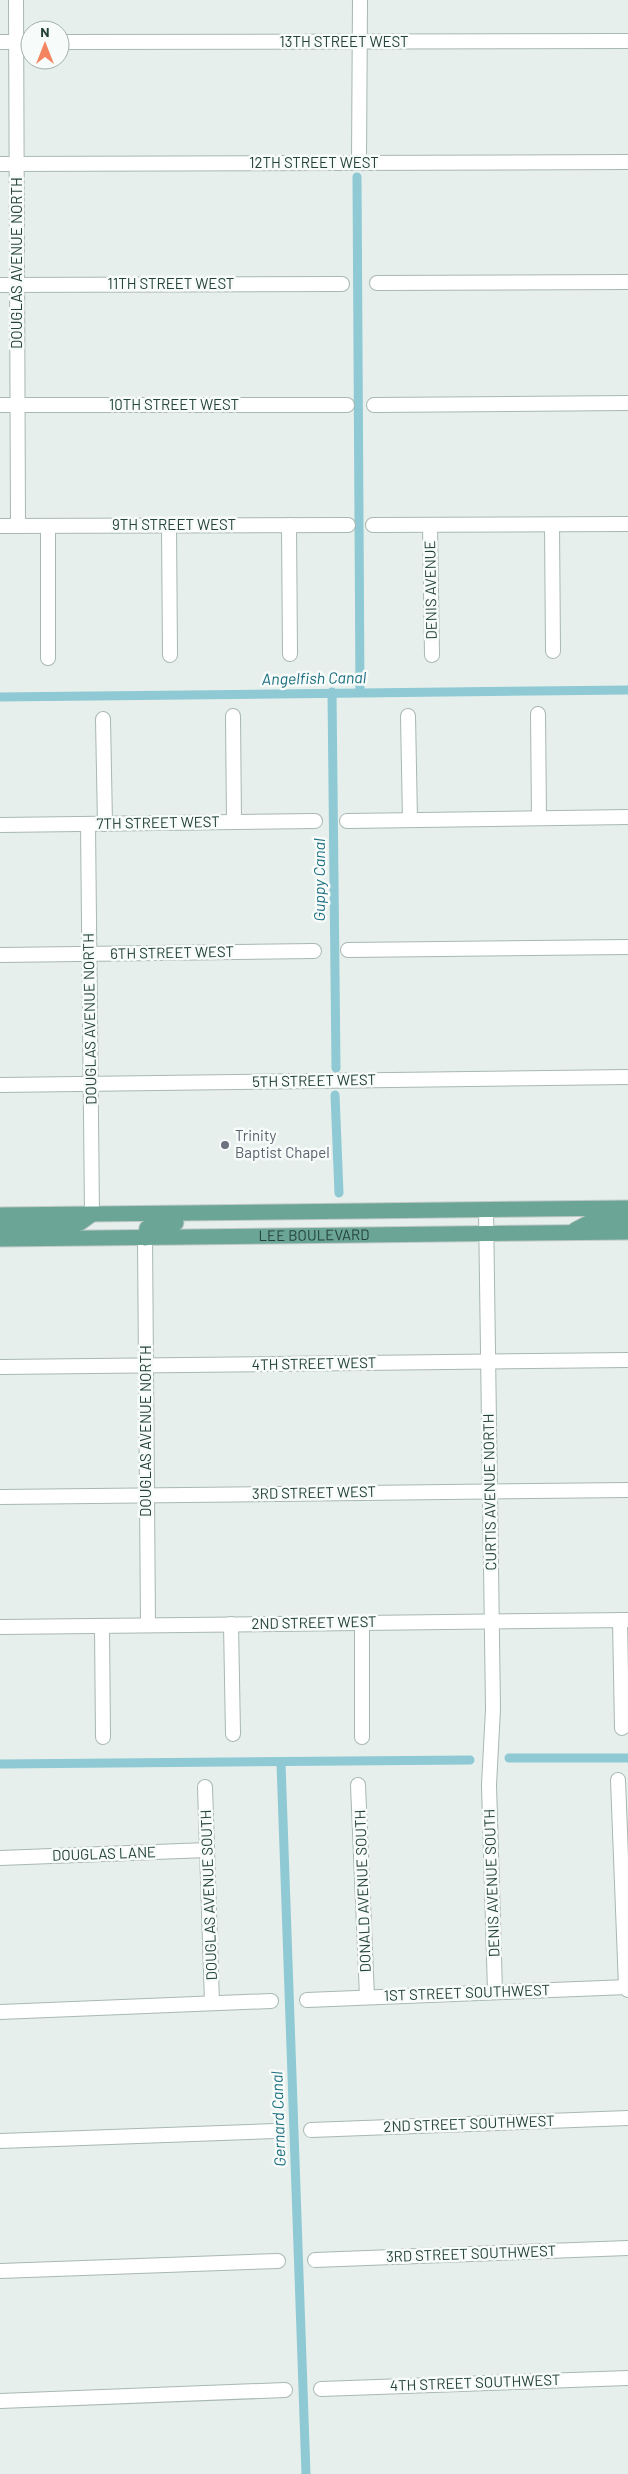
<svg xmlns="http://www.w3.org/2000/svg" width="628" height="2474" font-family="Barlow,sans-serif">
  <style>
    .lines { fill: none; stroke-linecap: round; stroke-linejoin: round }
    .canal { stroke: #8ec9d4; stroke-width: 9 }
    .minor-casing { stroke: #a8b8b2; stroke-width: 16 }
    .major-casing { stroke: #c2cac8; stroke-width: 17 }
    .minor { stroke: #fff; stroke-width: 14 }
    .major { stroke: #6aa596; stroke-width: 15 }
    .worship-dot { fill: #6b7280; stroke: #f7fbf9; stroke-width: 2 }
    .labels { text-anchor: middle; stroke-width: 5; stroke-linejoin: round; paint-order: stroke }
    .street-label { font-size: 15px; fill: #24423a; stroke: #f7fbf9 }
    .worship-label { font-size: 15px; fill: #5b616d; stroke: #f7fbf9; text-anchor: start }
    .water-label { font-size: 16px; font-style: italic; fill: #1c6f80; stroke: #f7fbf9 }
  </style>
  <rect width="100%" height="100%" fill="#e6efeb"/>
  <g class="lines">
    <!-- canal -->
    <g class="canal">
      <polyline points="357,177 360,692"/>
      <polyline points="332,692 336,1068"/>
      <polyline points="0,697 628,690"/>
      <polyline points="335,1095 339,1193"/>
      <polyline points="509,1758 628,1758"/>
      <polyline points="281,1763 306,2474"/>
      <polyline points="0,1764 470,1760"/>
    </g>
    <defs>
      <g id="minor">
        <polyline points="16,0 18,526"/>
        <polyline points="0,42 30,42"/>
        <polyline points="60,42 628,41"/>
        <polyline points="359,163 360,0"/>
        <polyline points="0,164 628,162"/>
        <polyline points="377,283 628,282"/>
        <polyline points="0,285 342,284"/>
        <polyline points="0,405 347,405"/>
        <polyline points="374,405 628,403"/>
        <polyline points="169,525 170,655"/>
        <polyline points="289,525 290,654"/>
        <polyline points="373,525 628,524"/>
        <polyline points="430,525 432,655"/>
        <polyline points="552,525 553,651"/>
        <polyline points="0,526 348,525"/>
        <polyline points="48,658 48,526"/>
        <polyline points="538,714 539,818"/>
        <polyline points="233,716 234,822"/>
        <polyline points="408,716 410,820"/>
        <polyline points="103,719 105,824"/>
        <polyline points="347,821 628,817"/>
        <polyline points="88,824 92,1214"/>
        <polyline points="0,825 315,821"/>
        <polyline points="348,950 628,947"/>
        <polyline points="0,955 314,951"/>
        <polyline points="0,1085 628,1077"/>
        <polyline points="486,1209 493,1709 489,1785 495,1992"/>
        <polyline points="145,1238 148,1625"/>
        <polyline points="0,1367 628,1360"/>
        <polyline points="0,1497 628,1490"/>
        <polyline points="620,1620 622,1728"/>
        <polyline points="362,1623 362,1737"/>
        <polyline points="231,1624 233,1734"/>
        <polyline points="102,1626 103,1737"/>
        <polyline points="0,1627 628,1620"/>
        <polyline points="618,1780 626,1987 628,1990"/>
        <polyline points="358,1785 367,1997"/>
        <polyline points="205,1787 212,2003"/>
        <polyline points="0,1858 207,1850"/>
        <polyline points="307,2000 628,1987"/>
        <polyline points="0,2012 271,2001"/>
        <polyline points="311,2130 628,2118"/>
        <polyline points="0,2141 275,2131"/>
        <polyline points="315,2260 628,2248"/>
        <polyline points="0,2271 278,2261"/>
        <polyline points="321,2389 628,2378"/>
        <polyline points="0,2401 285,2390"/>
      </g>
      <g id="major">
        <polyline points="0,1215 628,1208"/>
        <polyline points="0,1226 71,1225 80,1223 91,1215"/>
        <polyline points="575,1230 596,1219 628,1219"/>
        <polyline points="145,1238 147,1228 157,1224 176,1223"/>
        <path id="s1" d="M0,1239L628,1232"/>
      </g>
    </defs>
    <!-- minor casing -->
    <use href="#minor" class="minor-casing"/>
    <!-- major casing -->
    <use href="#major" class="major-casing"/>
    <!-- minor -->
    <use href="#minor" class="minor"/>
    <!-- major -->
    <use href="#major" class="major"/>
  </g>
  <!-- markers -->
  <circle class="worship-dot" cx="225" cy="1145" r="5"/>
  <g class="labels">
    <!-- street labels -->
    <g class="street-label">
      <text x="344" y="47">13TH STREET WEST</text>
      <text x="314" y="168">12TH STREET WEST</text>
      <text transform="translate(17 263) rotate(-90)" y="5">DOUGLAS AVENUE NORTH</text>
      <text x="171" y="289">11TH STREET WEST</text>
      <text x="174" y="410">10TH STREET WEST</text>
      <text x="174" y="530">9TH STREET WEST</text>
      <text transform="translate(431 590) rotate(-91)" y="5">DENIS AVENUE</text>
      <text transform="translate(158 823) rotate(-1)" y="5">7TH STREET WEST</text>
      <text transform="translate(172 953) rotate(-1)" y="5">6TH STREET WEST</text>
      <text transform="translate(90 1019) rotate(-91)" y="5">DOUGLAS AVENUE NORTH</text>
      <text transform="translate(314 1081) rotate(-1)" y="5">5TH STREET WEST</text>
      <text dy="5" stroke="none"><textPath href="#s1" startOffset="314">LEE BOULEVARD</textPath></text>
      <text transform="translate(314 1364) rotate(-1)" y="5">4TH STREET WEST</text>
      <text transform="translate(146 1431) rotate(-90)" y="5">DOUGLAS AVENUE NORTH</text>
      <text transform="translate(490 1492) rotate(-91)" y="5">CURTIS AVENUE NORTH</text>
      <text transform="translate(314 1493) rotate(-1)" y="5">3RD STREET WEST</text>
      <text transform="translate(314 1623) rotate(-1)" y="5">2ND STREET WEST</text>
      <text transform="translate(104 1854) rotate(-2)" y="5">DOUGLAS LANE</text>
      <text transform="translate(492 1883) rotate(-92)" y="5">DENIS AVENUE SOUTH</text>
      <text transform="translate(363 1891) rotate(-92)" y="5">DONALD AVENUE SOUTH</text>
      <text transform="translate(209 1895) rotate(-92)" y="5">DOUGLAS AVENUE SOUTH</text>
      <text transform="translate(467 1993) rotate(-2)" y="5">1ST STREET SOUTHWEST</text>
      <text transform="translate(469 2124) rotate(-2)" y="5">2ND STREET SOUTHWEST</text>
      <text transform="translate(471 2254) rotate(-2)" y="5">3RD STREET SOUTHWEST</text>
      <text transform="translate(475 2383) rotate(-2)" y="5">4TH STREET SOUTHWEST</text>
    </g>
    <!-- worship labels -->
    <g class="worship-label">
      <text x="235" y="1141">Trinity<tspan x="235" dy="17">Baptist Chapel</tspan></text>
    </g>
    <!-- water labels -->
    <g class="water-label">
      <text transform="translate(314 678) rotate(-1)" y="6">Angelfish Canal</text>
      <text transform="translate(319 880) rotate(-90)" y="6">Guppy Canal</text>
      <text transform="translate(278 2119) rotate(-92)" y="6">Gernard Canal</text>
    </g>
  </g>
  <!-- north arrow -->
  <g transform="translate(45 45)"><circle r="24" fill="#f7fbf9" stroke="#a3b1ad"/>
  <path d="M0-4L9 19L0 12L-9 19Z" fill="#f4845f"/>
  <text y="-8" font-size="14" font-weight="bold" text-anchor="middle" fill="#24423a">N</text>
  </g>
</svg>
